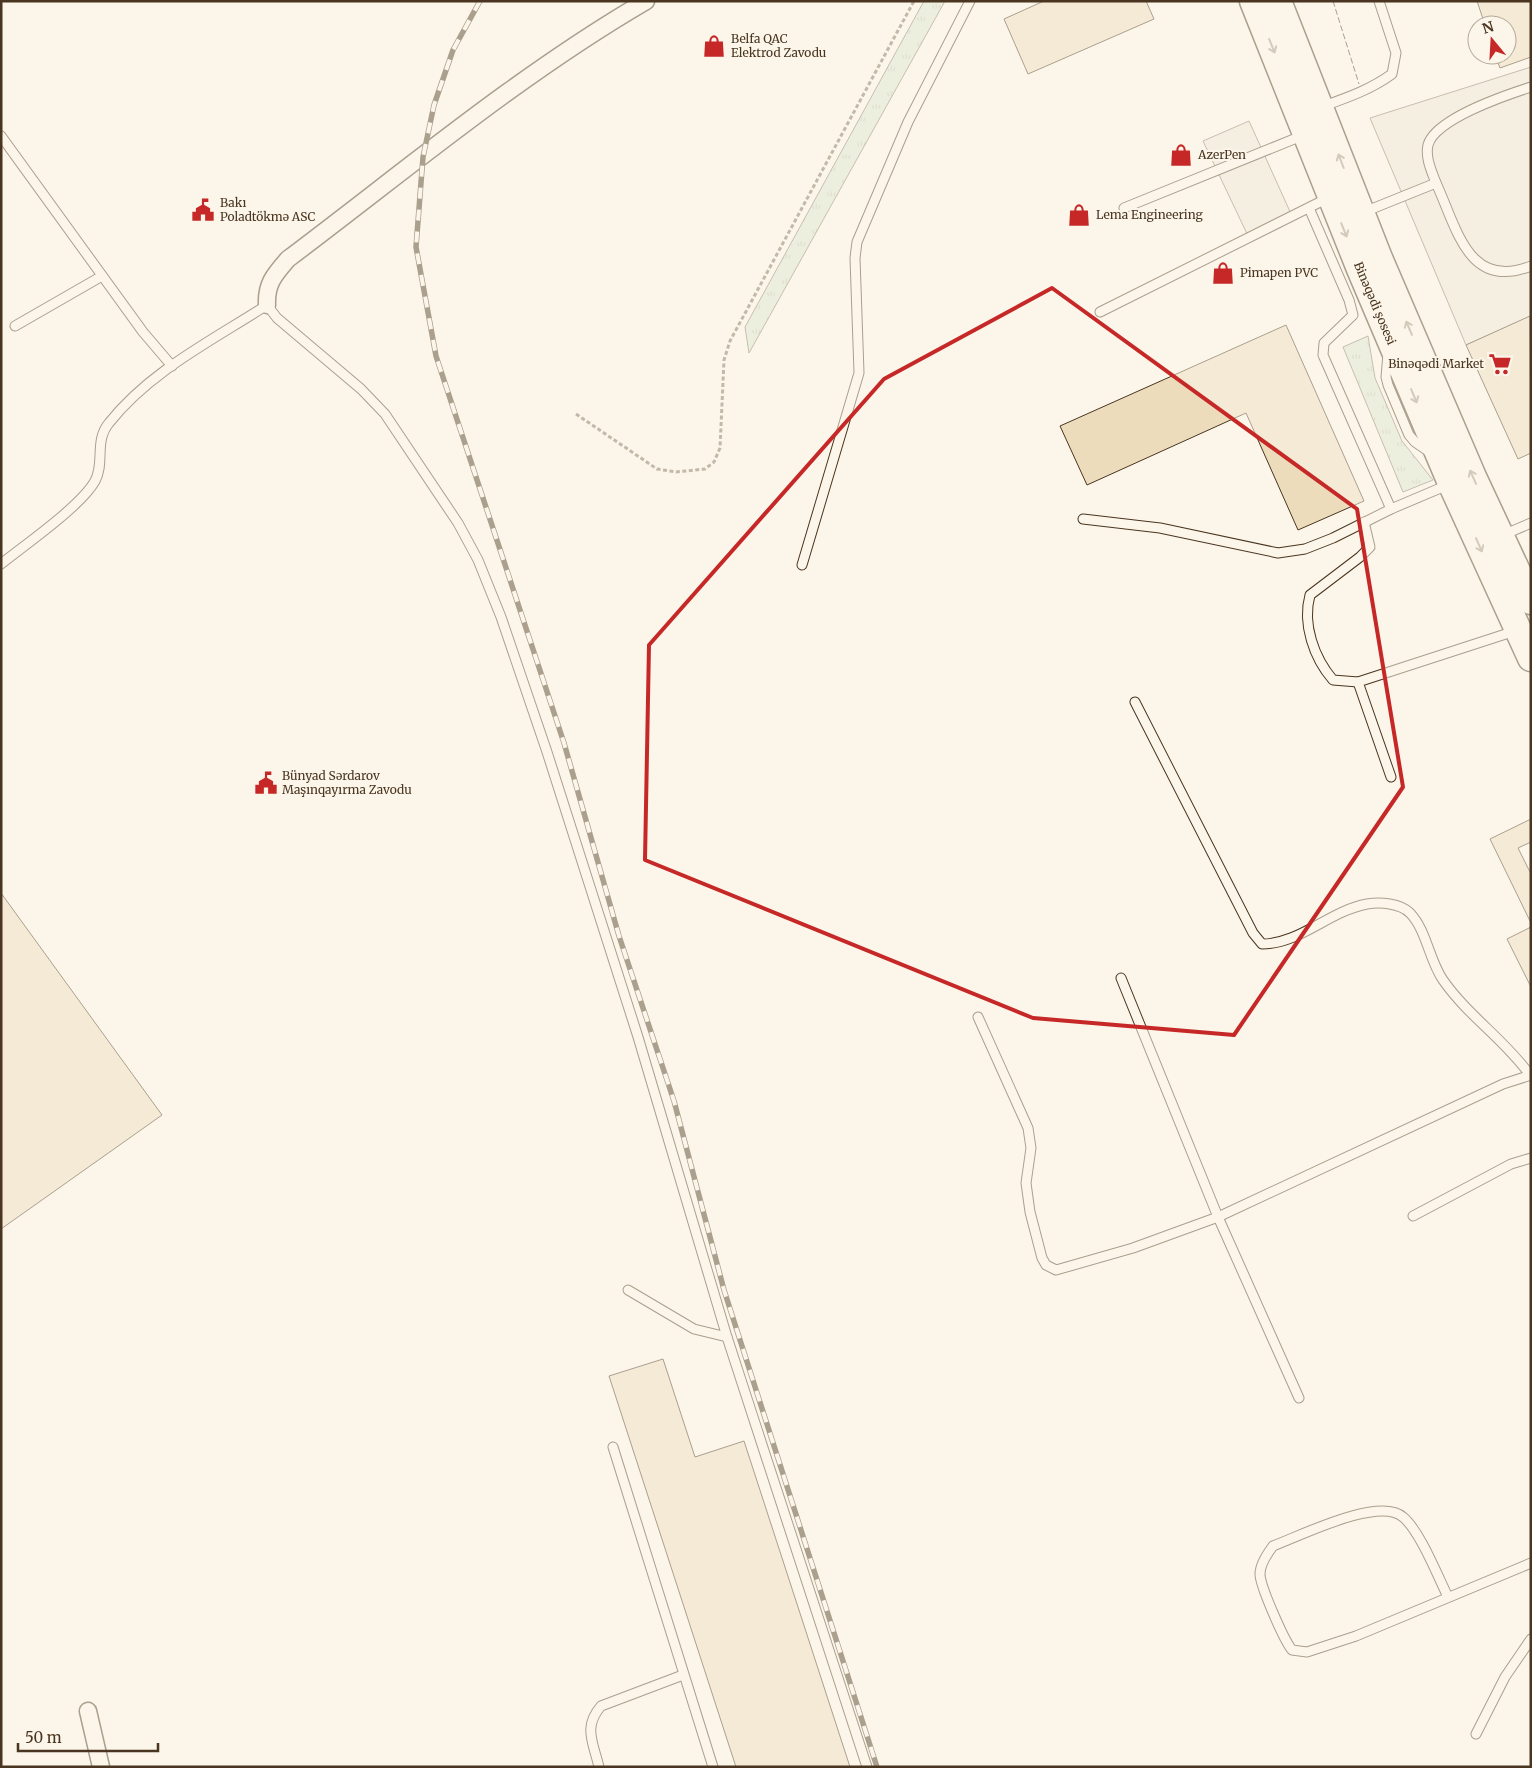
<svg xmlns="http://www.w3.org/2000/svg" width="1532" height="1768" font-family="Merriweather,serif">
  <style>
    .grass { fill: url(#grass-tufts); stroke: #887966 }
    .parking { fill: #ede7d9; stroke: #887966 }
    .building { fill: #ecdcbc; stroke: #4a3520 }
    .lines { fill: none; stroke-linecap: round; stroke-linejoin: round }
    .lane-casing { stroke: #4a3520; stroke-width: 11 }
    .street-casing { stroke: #4a3520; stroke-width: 19 }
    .primary-casing { stroke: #4a3520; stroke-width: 29 }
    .path { stroke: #7f6f5c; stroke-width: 3; stroke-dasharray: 4 2.5; stroke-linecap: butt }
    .lane { stroke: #fbf6e9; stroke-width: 9 }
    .street { stroke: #fbf6e9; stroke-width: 16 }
    .primary { stroke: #fbf6e9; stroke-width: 26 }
    .rail-casing { stroke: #4a3520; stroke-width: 5.5 }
    .rail { stroke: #fbf6e9; stroke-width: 4; stroke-dasharray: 11; stroke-linecap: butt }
    .fence { stroke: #4a3520; stroke-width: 1; stroke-dasharray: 6 2.5; stroke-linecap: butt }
    .oneway { stroke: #a29684 }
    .marked { fill: none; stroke: #c62828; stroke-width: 4; stroke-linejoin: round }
    .labels { text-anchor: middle; stroke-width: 4; stroke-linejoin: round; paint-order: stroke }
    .poi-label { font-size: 12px; fill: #4a3520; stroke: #fbf6e9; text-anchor: start }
    .street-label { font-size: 12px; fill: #4a3520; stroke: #fbf6e9 }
  </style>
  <defs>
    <pattern id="grass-tufts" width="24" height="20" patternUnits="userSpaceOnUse" patternTransform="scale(1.25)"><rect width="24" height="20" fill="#dce7d0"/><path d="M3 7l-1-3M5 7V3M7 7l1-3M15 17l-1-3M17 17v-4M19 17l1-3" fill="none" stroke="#bec7b2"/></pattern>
  </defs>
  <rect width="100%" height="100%" fill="#fbf6e9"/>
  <!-- grass -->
  <g class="grass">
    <polygon points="924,1 945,1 749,353 745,327"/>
    <polygon points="1368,336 1375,378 1402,441 1433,480 1403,492 1343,347"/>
  </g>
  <!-- parking -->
  <g class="parking">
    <polygon points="1531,67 1531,316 1466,345 1370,118"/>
    <polygon points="1249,121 1292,216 1249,238 1203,141"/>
  </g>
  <!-- building -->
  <g class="building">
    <polygon points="1044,1 1146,1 1154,19 1028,74 1004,19"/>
    <polygon points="1477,1 1531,1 1531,57 1500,68 1495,55 1507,55 1507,25 1485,25"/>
    <polygon points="1530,316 1531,453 1518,459 1466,345"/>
    <polygon points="1286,325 1364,501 1298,530 1246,413 1087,485 1060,426"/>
    <polygon points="1531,819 1531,842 1518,848 1531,874 1530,921 1490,839"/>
    <polygon points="1,893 162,1115 1,1229"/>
    <polygon points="1531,927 1531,987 1507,939"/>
    <polygon points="663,1359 695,1457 744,1441 850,1767 736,1767 609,1376"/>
  </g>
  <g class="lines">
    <defs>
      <g id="lane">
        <path d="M1321,107C1346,98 1370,90 1392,74L1396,53L1379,1"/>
        <polyline points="1,136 143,332 172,366"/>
        <path d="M1436,183C1457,228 1468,291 1531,266"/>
        <polyline points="1124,208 1304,135"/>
        <polyline points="1309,208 1349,300 1353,315 1324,343 1323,355 1391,509"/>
        <path d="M1364,212L1436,183C1432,172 1425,158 1428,145C1435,119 1506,95 1531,87"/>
        <polyline points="1100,312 1328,198"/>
        <polyline points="15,326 102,276"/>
        <polyline points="1388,354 1386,377 1388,385 1409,435 1415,442 1431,453"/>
        <polyline points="1083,519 1160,528 1278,553 1305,549 1333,538 1391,509 1450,484"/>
        <polyline points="1503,535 1531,523"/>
        <path d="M1,564C26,544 81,506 95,481C105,463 94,441 109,423C150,371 213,340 267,305L277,318L361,389L385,414L458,523L478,560L501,617L547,752L638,1037L727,1337L867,1767"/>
        <polyline points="802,565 859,373 855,258 857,242 908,122 970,1"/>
        <path d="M1358,682L1333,680C1314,658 1302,624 1310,595L1360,557L1370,547L1364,522"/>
        <path d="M1135,702L1253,933L1262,944C1300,944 1329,911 1367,904C1380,902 1400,903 1410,913C1427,931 1429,960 1443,980C1468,1016 1505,1040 1530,1075"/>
        <polyline points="1391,777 1358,682 1515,631"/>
        <polyline points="1121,978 1218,1217 1299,1398"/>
        <polyline points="978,1017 1028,1128 1031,1148 1026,1183 1030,1212 1042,1258 1046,1265 1056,1270 1133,1248 1218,1217 1503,1084 1531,1075"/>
        <polyline points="1413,1216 1511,1164 1531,1158"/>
        <polyline points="628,1290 694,1329 727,1337"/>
        <polyline points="613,1447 713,1767"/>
        <path d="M1448,1597C1438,1577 1420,1531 1403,1517C1379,1496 1300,1536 1273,1546C1267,1554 1260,1564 1260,1574C1260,1586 1284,1640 1292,1650L1307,1652L1356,1636L1531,1563"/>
        <polyline points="1476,1734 1505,1677 1531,1639"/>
        <path d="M599,1767C593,1742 583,1727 601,1706L683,1675"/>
      </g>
      <g id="street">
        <path d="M267,305C266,284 274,275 288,259C405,171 519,75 646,1"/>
        <polyline points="88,1711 101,1767"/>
      </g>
      <g id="primary">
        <path id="s1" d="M1253,1L1360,269L1451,483L1531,658"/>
        <polyline points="1278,1 1379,258 1473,477 1531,601"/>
      </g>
    </defs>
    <!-- lane casing -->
    <use href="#lane" class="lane-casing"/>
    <!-- street casing -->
    <use href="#street" class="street-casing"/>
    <!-- primary casing -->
    <use href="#primary" class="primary-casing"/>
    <!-- path -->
    <polyline class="path" points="576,414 657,469 676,472 705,469 714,462 720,448 724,360 730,341 914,1"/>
    <!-- lane -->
    <use href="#lane" class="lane"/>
    <!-- street -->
    <use href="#street" class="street"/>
    <!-- primary -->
    <use href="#primary" class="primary"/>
    <defs>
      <polyline id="rail" points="480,1 453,50 434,105 423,157 416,247 436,356 564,743 619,936 674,1101 724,1290 877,1767"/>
    </defs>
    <!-- rail casing -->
    <use href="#rail" class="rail-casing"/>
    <!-- rail -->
    <use href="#rail" class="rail"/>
    <!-- fence -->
    <polyline class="fence" points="1333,1 1359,84"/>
  </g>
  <!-- one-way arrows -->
  <defs><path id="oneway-shaft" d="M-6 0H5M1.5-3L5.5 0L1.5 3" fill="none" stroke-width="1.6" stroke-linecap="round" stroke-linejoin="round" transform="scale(1.25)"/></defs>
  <g class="oneway">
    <use href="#oneway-shaft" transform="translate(1272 46) rotate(68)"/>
    <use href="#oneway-shaft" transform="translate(1341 161) rotate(-111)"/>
    <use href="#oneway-shaft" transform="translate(1344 230) rotate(68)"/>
    <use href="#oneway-shaft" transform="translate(1409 328) rotate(-113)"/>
    <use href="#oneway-shaft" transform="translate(1414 396) rotate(67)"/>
    <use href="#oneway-shaft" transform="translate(1473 477) rotate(-114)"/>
    <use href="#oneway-shaft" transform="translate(1479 545) rotate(66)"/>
  </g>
  <!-- marked area -->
  <path d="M0 0H1532V1768H0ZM1052,288L1357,509L1403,787L1234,1035L1033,1018L645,860L649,645L884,379Z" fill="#fbf6e9" fill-opacity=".55" fill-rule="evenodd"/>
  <path class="marked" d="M1052,288L1357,509L1403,787L1234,1035L1033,1018L645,860L649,645L884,379Z"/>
  <!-- icons -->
  <defs>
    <symbol id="shop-bare" viewBox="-9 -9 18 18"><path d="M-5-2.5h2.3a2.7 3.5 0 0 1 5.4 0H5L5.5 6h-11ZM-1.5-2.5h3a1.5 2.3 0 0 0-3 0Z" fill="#c62828" stroke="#fbf6e9" stroke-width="2.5" paint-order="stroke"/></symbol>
    <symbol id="civic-bare" viewBox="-9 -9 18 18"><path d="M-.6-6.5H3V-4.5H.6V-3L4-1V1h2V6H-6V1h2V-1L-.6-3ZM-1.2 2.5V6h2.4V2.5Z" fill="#c62828" stroke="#fbf6e9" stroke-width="2.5" paint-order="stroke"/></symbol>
    <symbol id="supermarket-bare" viewBox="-9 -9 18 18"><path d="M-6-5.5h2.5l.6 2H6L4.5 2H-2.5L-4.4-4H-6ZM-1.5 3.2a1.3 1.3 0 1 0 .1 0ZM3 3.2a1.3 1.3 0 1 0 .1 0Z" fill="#c62828" stroke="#fbf6e9" stroke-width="2.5" paint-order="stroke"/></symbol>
  </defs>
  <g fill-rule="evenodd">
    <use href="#shop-bare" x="698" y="30" width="32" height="32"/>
    <use href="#shop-bare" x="1165" y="139" width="32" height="32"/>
    <use href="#civic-bare" x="187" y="194" width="32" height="32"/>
    <use href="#shop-bare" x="1063" y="199" width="32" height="32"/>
    <use href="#shop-bare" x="1207" y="257" width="32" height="32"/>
    <use href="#supermarket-bare" x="1484" y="348" width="32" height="32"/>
    <use href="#civic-bare" x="250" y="767" width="32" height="32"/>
  </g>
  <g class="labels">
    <!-- poi labels -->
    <g class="poi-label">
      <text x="731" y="43">Belfa QAC<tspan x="731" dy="14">Elektrod Zavodu</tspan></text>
      <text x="1198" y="159">AzerPen</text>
      <text x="220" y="207">Bakı<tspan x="220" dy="14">Poladtökmə ASC</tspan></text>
      <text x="1096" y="219">Lema Engineering</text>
      <text x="1240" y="277">Pimapen PVC</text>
      <text x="1484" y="368" text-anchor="end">Binəqədi Market</text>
      <text x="282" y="780">Bünyad Sərdarov<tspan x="282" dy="14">Maşınqayırma Zavodu</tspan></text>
    </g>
    <!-- street labels -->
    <g class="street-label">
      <text dy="4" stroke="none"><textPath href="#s1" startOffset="326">Binəqədi şosesi</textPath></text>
    </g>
  </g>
  <!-- border -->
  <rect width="1532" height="1768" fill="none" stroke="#4a3520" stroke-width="5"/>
  <!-- north arrow -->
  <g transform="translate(1492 40) rotate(342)"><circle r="24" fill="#fbf6e9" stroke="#b4a999"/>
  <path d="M0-4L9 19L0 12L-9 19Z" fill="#c62828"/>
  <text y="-8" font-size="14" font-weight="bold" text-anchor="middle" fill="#4a3520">N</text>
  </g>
  <!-- scale -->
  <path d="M18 1743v8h140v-8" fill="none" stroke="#4a3520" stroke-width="2.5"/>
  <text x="25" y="1743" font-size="15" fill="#4a3520" stroke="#fbf6e9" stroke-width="4" paint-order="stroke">50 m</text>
</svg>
